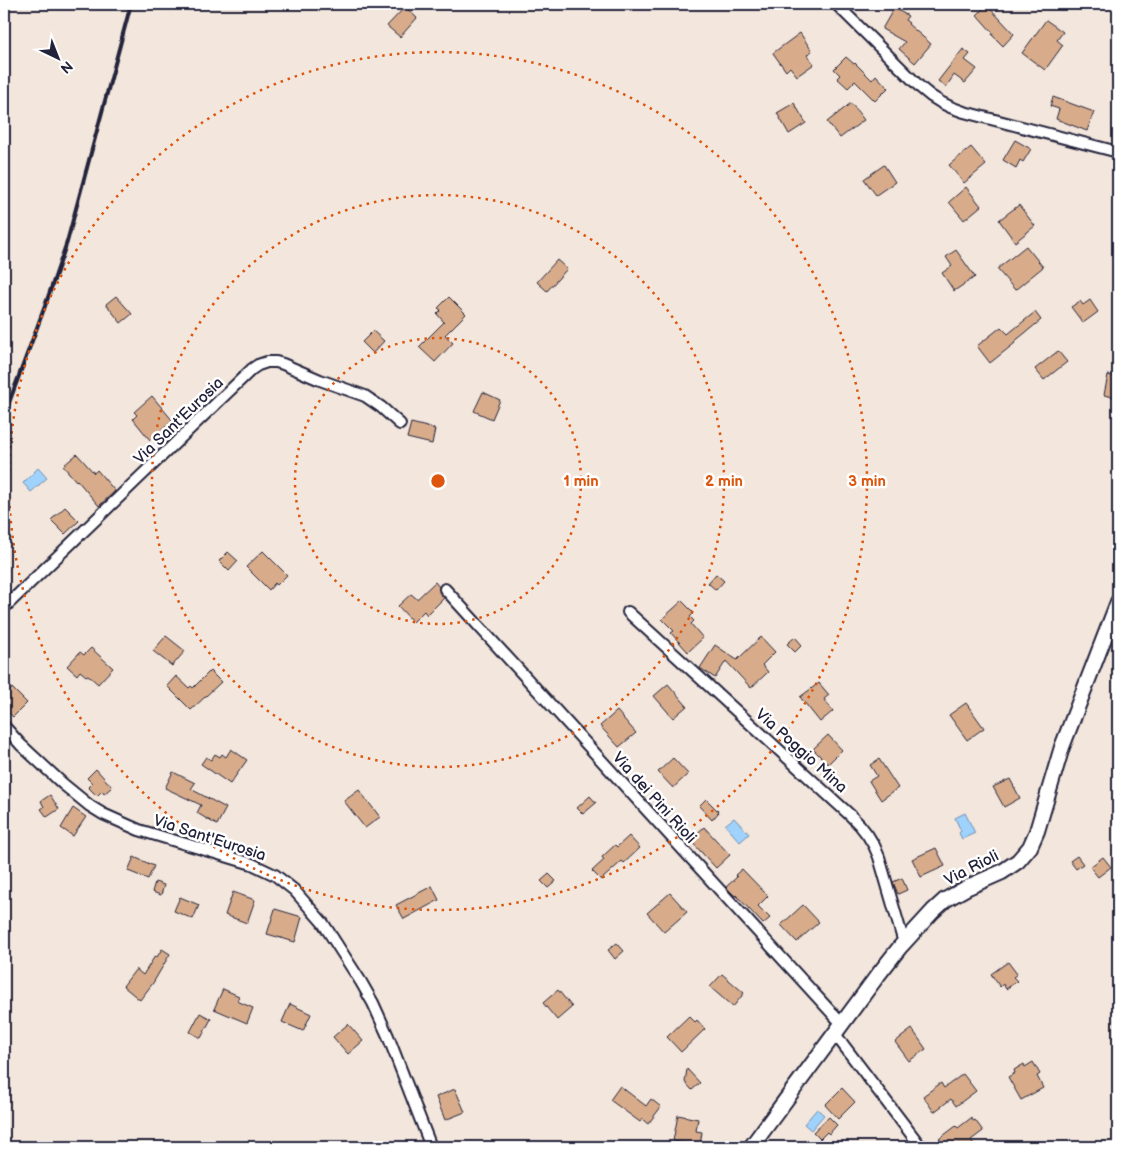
<svg xmlns="http://www.w3.org/2000/svg" width="1122" height="1151" font-family="'Balsamiq Sans',sans-serif">
  <style>
    .water { fill: #9fd3fd; stroke: #6d8caf }
    .building { fill: #d8ac8a; stroke: #22223b }
    .lines { fill: none; stroke-linecap: round; stroke-linejoin: round }
    .minor-casing { stroke: #22223b; stroke-width: 14 }
    .secondary-casing { stroke: #22223b; stroke-width: 18 }
    .minor { stroke: #fff; stroke-width: 10 }
    .secondary { stroke: #fff; stroke-width: 14 }
    .rail { stroke: #22223b; stroke-width: 4 }
    .ring { fill: none; stroke: #de560e; stroke-width: 2.5; stroke-dasharray: 2.5 5 }
    .labels { text-anchor: middle; stroke-width: 5; stroke-linejoin: round; paint-order: stroke }
    .street-label { font-size: 16px; fill: #22223b; stroke: #fff }
    .centre { fill: #de560e; stroke: #fff; stroke-width: 2.5 }
    .ring-label { font-size: 15px; text-anchor: middle; font-weight: bold; fill: #de560e; stroke: #fff; stroke-width: 5; stroke-linejoin: round; paint-order: stroke }
  </style>
  <rect width="100%" height="100%" fill="#f3e6dc"/>
  <filter id="ink" filterUnits="userSpaceOnUse"><feTurbulence type="fractalNoise" baseFrequency=".02" numOctaves="2"/><feDisplacementMap in="SourceGraphic" scale="10" xChannelSelector="R" yChannelSelector="G"/><feConvolveMatrix kernelMatrix="1 2 1 2 8 2 1 2 1" color-interpolation-filters="sRGB"/></filter>
  <g filter="url(#ink)">
    <!-- water -->
    <g class="water">
      <polygon points="38,468 47,478 31,492 23,483"/>
      <polygon points="965,813 975,833 962,839 959,833 961,831 955,818"/>
      <polygon points="734,818 749,834 740,842 725,825"/>
      <polygon points="817,1109 824,1115 811,1130 804,1124"/>
    </g>
    <!-- building -->
    <g class="building">
      <polygon points="987,5 1014,34 1003,46 992,35 993,33 977,15"/>
      <polygon points="405,7 417,18 400,37 387,26"/>
      <polygon points="894,8 908,16 905,20 909,23 908,24 931,44 915,63 899,49 905,42 882,29"/>
      <polygon points="1046,20 1063,32 1057,40 1063,45 1045,70 1022,53"/>
      <polygon points="800,33 812,51 807,55 814,64 797,76 790,67 786,71 773,53"/>
      <polygon points="963,49 970,54 965,60 977,69 965,83 954,75 946,87 938,81"/>
      <polygon points="846,57 854,64 855,63 872,80 876,75 888,88 875,101 855,81 848,88 837,78 840,75 834,69"/>
      <polygon points="1053,97 1094,112 1087,131 1056,119 1059,109 1050,106"/>
      <polygon points="794,103 806,123 789,134 777,113"/>
      <polygon points="851,103 864,120 840,138 827,122"/>
      <polygon points="1015,140 1031,149 1023,162 1020,160 1016,168 1003,160"/>
      <polygon points="971,147 986,165 964,183 949,165"/>
      <polygon points="884,165 895,182 876,195 864,179"/>
      <polygon points="966,187 981,206 964,220 949,202"/>
      <polygon points="1019,205 1035,226 1015,242 999,220"/>
      <polygon points="1026,246 1043,267 1015,290 997,269"/>
      <polygon points="956,250 975,277 954,291 942,273 952,266 946,257"/>
      <polygon points="557,260 567,269 547,291 537,282"/>
      <polygon points="116,296 132,314 121,323 106,304"/>
      <polygon points="449,297 466,314 445,335 453,343 435,362 419,347 444,322 437,314 441,310 438,308"/>
      <polygon points="1090,300 1098,312 1083,323 1071,307 1080,301 1083,305"/>
      <polygon points="1035,312 1041,320 1014,342 1015,343 990,363 977,346 1001,327 1008,334"/>
      <polygon points="373,331 384,341 373,353 362,342"/>
      <polygon points="1058,351 1067,362 1044,380 1035,369"/>
      <polygon points="1108,375 1118,377 1118,398 1104,395"/>
      <polygon points="483,392 500,400 492,419 474,411"/>
      <polygon points="152,396 173,421 150,440 133,419 137,415 134,412"/>
      <polygon points="411,423 435,429 432,444 407,438"/>
      <polygon points="77,454 94,473 97,470 115,491 99,506 77,480 76,481 63,466"/>
      <polygon points="65,507 79,521 65,534 51,520"/>
      <polygon points="263,551 287,575 277,585 275,583 269,590 246,567"/>
      <polygon points="228,552 238,561 229,571 219,561"/>
      <polygon points="716,574 724,581 716,590 708,583"/>
      <polygon points="435,582 439,587 440,593 444,598 427,615 424,611 413,622 398,606 411,594 417,599"/>
      <polygon points="682,601 694,613 690,617 694,621 691,624 703,638 688,652 671,633 674,631 662,619"/>
      <polygon points="166,636 185,651 172,666 153,651"/>
      <polygon points="761,637 775,652 762,665 768,672 751,688 726,661 715,678 700,668 715,645 737,660"/>
      <polygon points="795,637 802,645 795,652 787,644"/>
      <polygon points="91,648 113,668 98,684 88,675 86,676 80,671 77,675 67,666 80,652 84,655"/>
      <polygon points="210,671 221,682 191,710 167,686 176,676 189,688 191,686 193,688"/>
      <polygon points="819,683 829,695 824,699 833,711 820,722 800,697"/>
      <polygon points="668,684 687,706 673,718 654,696"/>
      <polygon points="4,687 9,692 12,688 27,703 13,717 4,708"/>
      <polygon points="966,703 984,728 967,740 949,715"/>
      <polygon points="617,711 636,733 619,747 600,726"/>
      <polygon points="828,735 842,750 828,764 813,749"/>
      <polygon points="231,749 247,760 230,784 201,764 206,757 211,760 215,754 220,757 222,754 226,757"/>
      <polygon points="673,758 688,774 673,788 658,772"/>
      <polygon points="879,759 898,788 881,800 869,781 877,776 870,765"/>
      <polygon points="96,769 112,787 104,794 102,791 97,796 88,787 92,783 87,778"/>
      <polygon points="173,772 195,783 191,789 226,808 217,825 197,813 201,805 165,788"/>
      <polygon points="1010,779 1020,798 1004,807 993,787"/>
      <polygon points="359,790 380,817 365,828 344,801"/>
      <polygon points="50,795 59,809 47,817 41,809 44,807 41,801"/>
      <polygon points="590,796 596,803 583,814 577,808"/>
      <polygon points="706,799 719,812 712,820 699,806"/>
      <polygon points="73,808 86,817 73,836 61,828"/>
      <polygon points="704,827 730,855 716,868 690,840"/>
      <polygon points="629,836 640,848 624,863 622,861 601,880 592,871 604,860 602,857 615,845 617,847"/>
      <polygon points="936,848 945,866 921,877 912,859"/>
      <polygon points="1077,856 1083,864 1076,869 1070,861"/>
      <polygon points="134,857 154,866 148,879 128,871"/>
      <polygon points="1103,857 1111,867 1098,877 1090,867"/>
      <polygon points="742,869 768,896 758,906 770,918 763,924 736,895 735,896 726,887 737,877 735,875"/>
      <polygon points="549,874 556,881 548,888 541,881"/>
      <polygon points="902,878 907,890 898,894 893,882"/>
      <polygon points="155,882 164,885 161,895 152,892"/>
      <polygon points="432,886 439,900 404,919 396,905"/>
      <polygon points="233,892 255,900 247,923 225,915"/>
      <polygon points="670,893 687,912 664,932 647,913"/>
      <polygon points="180,897 199,905 193,919 174,911"/>
      <polygon points="803,905 819,922 797,942 781,925"/>
      <polygon points="275,909 302,917 295,942 267,934"/>
      <polygon points="617,943 624,951 615,959 608,950"/>
      <polygon points="162,949 170,954 153,983 140,1000 123,986 136,969 143,975 155,956 157,957"/>
      <polygon points="1008,962 1017,974 1013,977 1017,981 1006,989 1003,984 1000,987 991,974"/>
      <polygon points="722,974 744,993 733,1007 710,987"/>
      <polygon points="223,989 239,996 237,1001 253,1008 247,1023 214,1009"/>
      <polygon points="558,990 572,1007 557,1020 543,1003"/>
      <polygon points="290,1004 311,1014 303,1031 282,1022"/>
      <polygon points="200,1013 211,1019 201,1038 190,1032"/>
      <polygon points="689,1016 695,1022 697,1020 705,1029 681,1052 667,1037"/>
      <polygon points="348,1024 363,1041 348,1054 333,1037"/>
      <polygon points="912,1029 926,1049 909,1061 895,1042"/>
      <polygon points="1033,1062 1040,1074 1037,1076 1043,1088 1021,1100 1008,1077 1015,1073 1014,1070 1024,1064 1025,1067"/>
      <polygon points="687,1069 700,1083 692,1090 685,1082"/>
      <polygon points="963,1074 976,1091 956,1106 951,1099 934,1112 923,1096 941,1083 944,1088"/>
      <polygon points="620,1086 646,1106 651,1099 661,1107 648,1124 642,1119 640,1122 610,1100"/>
      <polygon points="842,1088 855,1102 838,1119 825,1105"/>
      <polygon points="455,1089 465,1112 445,1120 436,1097"/>
      <polygon points="678,1115 698,1119 696,1131 702,1132 700,1146 673,1141"/>
      <polygon points="829,1117 837,1125 829,1134 827,1132 820,1139 813,1132"/>
      <polygon points="971,1118 973,1121 975,1120 983,1131 971,1140 974,1144 969,1147 946,1147 939,1139 956,1126 958,1128"/>
    </g>
    <g class="lines">
      <defs>
        <g id="minor">
          <path d="M836,4L921,88C934,100 947,107 964,112L1118,152"/>
          <polyline points="445,589 842,1024"/>
          <polyline points="4,608 252,369 258,365 267,362 276,362 283,364 320,380 365,396 381,407 400,424"/>
          <path d="M628,612L850,815C863,827 873,840 879,857L904,943"/>
          <polyline points="4,726 21,745 63,784 90,806 103,814 139,830 252,864 275,875 294,890 323,923 361,982 373,1003 388,1036 431,1147"/>
          <polyline points="835,1034 921,1147"/>
        </g>
        <polyline id="secondary" points="751,1147 878,975 900,947 933,911 945,900 968,887 1002,872 1018,861 1030,847 1037,831 1062,747 1118,602"/>
      </defs>
      <!-- minor casing -->
      <use href="#minor" class="minor-casing"/>
      <!-- secondary casing -->
      <use href="#secondary" class="secondary-casing"/>
      <!-- minor -->
      <use href="#minor" class="minor"/>
      <!-- secondary -->
      <use href="#secondary" class="secondary"/>
      <!-- rail -->
      <polyline class="rail" points="4,416 45,306 67,242 131,4"/>
    </g>
  </g>
  <!-- distance rings -->
  <g class="ring">
    <circle cx="438" cy="481" r="143"/>
    <circle cx="438" cy="481" r="286"/>
    <circle cx="438" cy="481" r="429"/>
  </g>
  <g class="labels">
    <!-- street labels -->
    <g class="street-label">
      <text transform="translate(178 420) rotate(-44)" y="6">Via Sant'Eurosia</text>
      <text transform="translate(802 750) rotate(42)" y="6">Via Poggio Mina</text>
      <text transform="translate(655 797) rotate(48)" y="6">Via dei Pini Rioli</text>
      <text transform="translate(210 837) rotate(18)" y="6">Via Sant'Eurosia</text>
      <text transform="translate(971 867) rotate(-27)" y="6">Via Rioli</text>
    </g>
  </g>
  <circle cx="438" cy="481" r="8" class="centre"/>
  <g class="ring-label">
    <text x="581" y="486">1 min</text>
    <text x="724" y="486">2 min</text>
    <text x="867" y="486">3 min</text>
  </g>
  <!-- margin -->
  <rect width="1122" height="1151" fill="none" stroke="#fff" stroke-width="20"/>
  <rect x="10" y="10" width="1102" height="1131" fill="none" stroke="#22223b" stroke-width="2" filter="url(#ink)"/>
  <!-- north arrow -->
  <g transform="translate(58 58) rotate(137)" stroke="#ffffff" stroke-width="4" paint-order="stroke">
  <path d="M0-4L9 19L0 12L-9 19Z" fill="#22223b"/>
  <text y="-8" font-size="14" font-weight="bold" text-anchor="middle" fill="#22223b">N</text>
  </g>
</svg>
